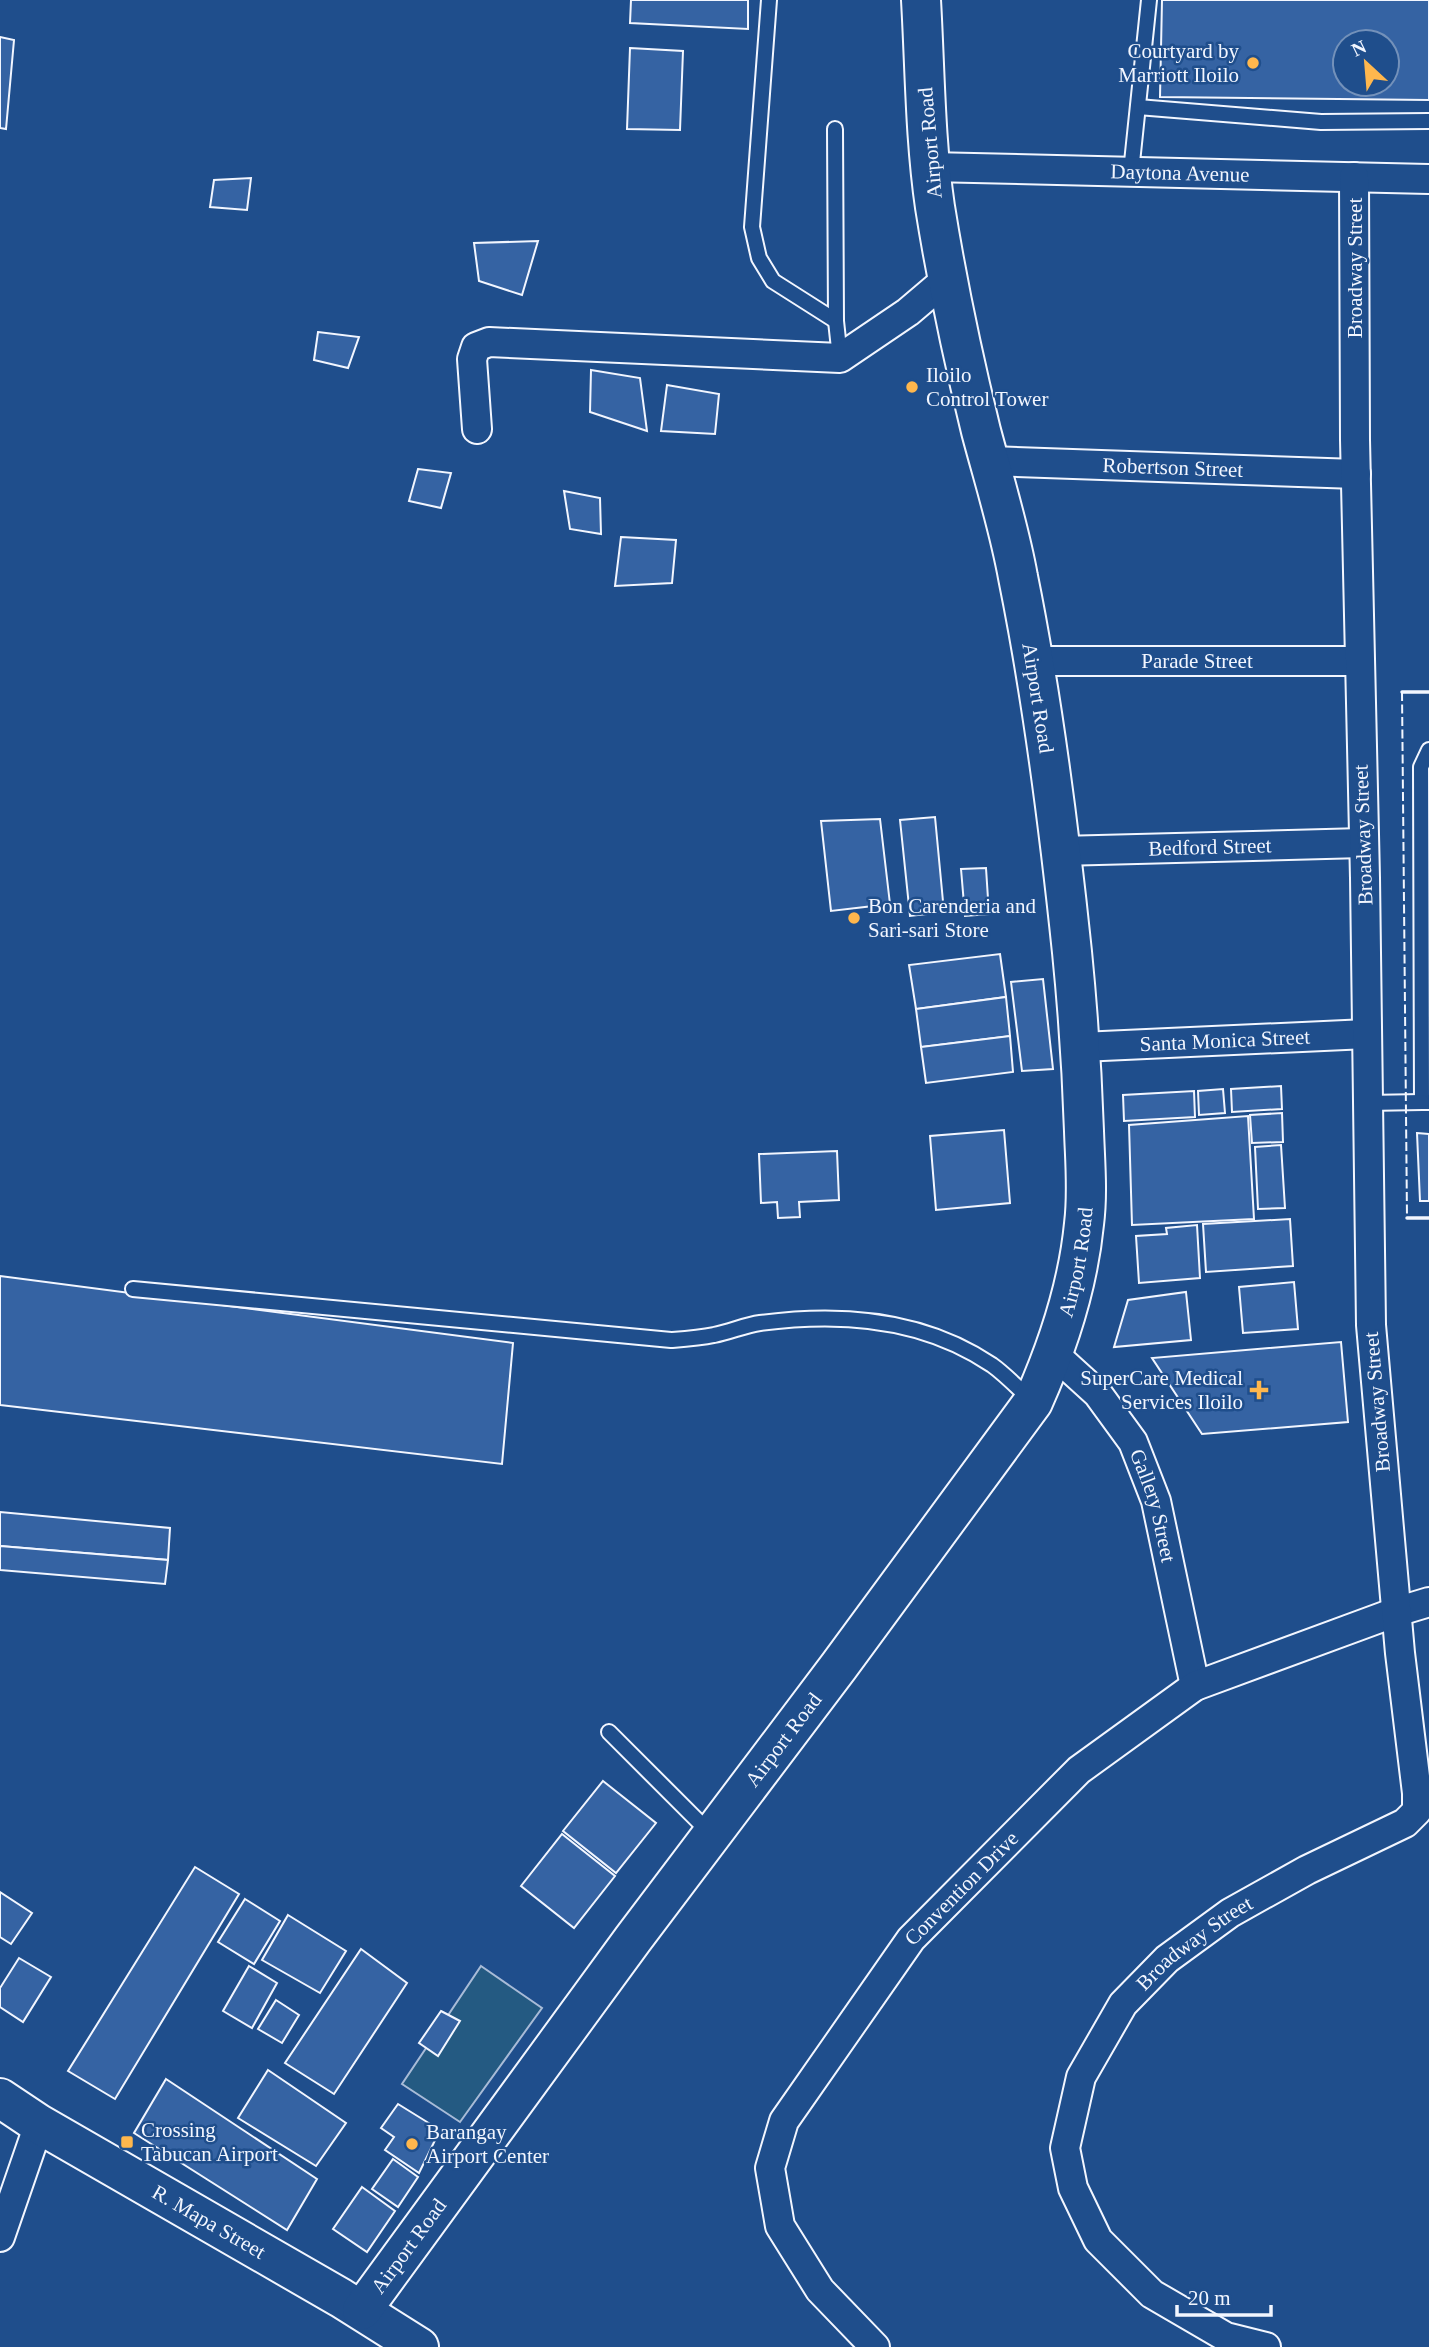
<svg xmlns="http://www.w3.org/2000/svg" width="1429" height="2347" font-family="'Times New Roman',serif">
  <style>
    .green { fill: #245a82; stroke: #a8bbd7; stroke-width: 2 }
    .building { fill: #3563a3; stroke: #f2f6ff; stroke-width: 2; fill-rule: evenodd }
    .lines { fill: none; stroke-linecap: round; stroke-linejoin: round }
    .lane-casing { stroke: #f2f6ff; stroke-width: 18 }
    .street-casing { stroke: #f2f6ff; stroke-width: 32 }
    .secondary-casing { stroke: #f2f6ff; stroke-width: 42 }
    .lane { stroke: #1f4e8c; stroke-width: 14 }
    .street { stroke: #1f4e8c; stroke-width: 28 }
    .secondary { stroke: #1f4e8c; stroke-width: 38 }
    .fence { stroke: #f2f6ff; stroke-width: 2; stroke-dasharray: 9 3.5; stroke-linecap: butt }
    .wall { stroke: #f2f6ff; stroke-width: 3.5 }
    .poi-dot { fill: #ffb74d; stroke: #1f4e8c; stroke-width: 2.5 }
    .labels { text-anchor: middle; stroke-width: 5; stroke-linejoin: round; paint-order: stroke }
    .poi-label { font-size: 21px; fill: #f2f6ff; stroke: #1f4e8c; text-anchor: start }
    .street-label { font-size: 21px; fill: #f2f6ff; stroke: #1f4e8c }
  </style>
  <rect width="100%" height="100%" fill="#1f4e8c"/>
  <!-- green -->
  <polygon class="green" points="481,1966 542,2008 460,2122 402,2084"/>
  <!-- building -->
  <g class="building">
    <polygon points="631,0 748,0 748,29 630,23"/>
    <path d="M1162,0H1429V100L1160,97ZM1345,42H1387V84H1345Z"/>
    <polygon points="0,37 14,40 6,129 0,128"/>
    <polygon points="630,48 683,51 680,130 627,129"/>
    <polygon points="251,178 247,210 210,207 214,180"/>
    <polygon points="538,241 522,295 479,281 474,243"/>
    <polygon points="318,332 359,337 348,368 314,360"/>
    <polygon points="591,370 640,378 647,431 590,412"/>
    <polygon points="667,385 719,394 715,434 661,431"/>
    <polygon points="418,469 451,473 441,508 409,501"/>
    <polygon points="564,491 600,498 601,534 570,529"/>
    <polygon points="621,537 676,540 672,583 615,586"/>
    <polygon points="935,817 944,912 910,916 900,820"/>
    <polygon points="880,819 890,904 831,911 821,821"/>
    <polygon points="986,868 989,914 965,916 961,869"/>
    <polygon points="1000,954 1006,997 916,1009 909,965"/>
    <polygon points="1043,979 1053,1069 1022,1071 1011,982"/>
    <polygon points="1006,997 1010,1036 921,1047 916,1009"/>
    <polygon points="1010,1036 1013,1072 926,1083 921,1047"/>
    <polygon points="1281,1086 1282,1109 1232,1112 1231,1089"/>
    <polygon points="1223,1089 1225,1113 1199,1115 1198,1091"/>
    <polygon points="1194,1091 1195,1117 1124,1121 1123,1095"/>
    <polygon points="1282,1113 1283,1142 1252,1143 1250,1115"/>
    <polygon points="1248,1116 1254,1219 1132,1225 1129,1125"/>
    <polygon points="1004,1130 1010,1203 936,1210 930,1136"/>
    <polygon points="1417,1133 1429,1134 1429,1201 1420,1201"/>
    <polygon points="1281,1145 1285,1208 1258,1209 1255,1147"/>
    <polygon points="837,1151 839,1200 799,1202 800,1217 778,1218 777,1202 761,1203 759,1154"/>
    <polygon points="1290,1219 1293,1266 1206,1272 1203,1224"/>
    <polygon points="1197,1225 1200,1278 1139,1283 1136,1236 1167,1234 1166,1228"/>
    <polygon points="0,1276 513,1343 502,1464 0,1405"/>
    <polygon points="1294,1282 1298,1329 1243,1333 1239,1287"/>
    <polygon points="1186,1292 1191,1340 1114,1347 1128,1300"/>
    <polygon points="1341,1342 1348,1422 1202,1434 1152,1358"/>
    <polygon points="0,1512 170,1528 168,1560 0,1546"/>
    <polygon points="0,1546 168,1560 165,1584 0,1570"/>
    <polygon points="603,1781 656,1823 616,1873 563,1831"/>
    <polygon points="562,1834 615,1876 574,1928 521,1886"/>
    <polygon points="195,1867 239,1894 115,2099 68,2071"/>
    <polygon points="0,1892 32,1913 11,1944 0,1937"/>
    <polygon points="245,1899 280,1921 254,1964 218,1942"/>
    <polygon points="288,1915 346,1951 320,1993 262,1960"/>
    <polygon points="361,1949 407,1983 334,2094 285,2063"/>
    <polygon points="19,1958 51,1977 23,2022 0,2007 0,1988"/>
    <polygon points="249,1966 277,1983 252,2028 223,2011"/>
    <polygon points="276,2000 299,2015 282,2043 258,2029"/>
    <polygon points="441,2011 460,2021 438,2056 419,2043"/>
    <polygon points="268,2070 346,2123 316,2166 238,2118"/>
    <polygon points="166,2079 317,2179 287,2230 134,2133"/>
    <polygon points="398,2104 440,2130 419,2173 385,2150 394,2137 381,2128"/>
    <polygon points="393,2159 418,2177 398,2207 372,2189"/>
    <polygon points="362,2187 395,2211 367,2252 333,2229"/>
  </g>
  <g class="lines">
    <defs>
      <g id="lane">
        <polyline points="769,0 752,227 759,258 773,281 836,321"/>
        <polyline points="1138,107 1321,122 1429,121"/>
        <polyline points="835,129 836,321 840,358"/>
        <polyline points="1131,172 1149,0"/>
        <polyline points="1429,750 1421,767 1422,1102 1429,1102"/>
        <polyline points="1367,1103 1422,1102"/>
        <path d="M133,1289L671,1340C685,1339 700,1338 714,1335C730,1332 745,1325 760,1323C841,1312 923,1318 992,1365C1006,1375 1019,1389 1032,1401"/>
        <polyline points="609,1732 711,1834"/>
      </g>
      <g id="street">
        <path id="s1" d="M930,167L1429,179"/>
        <polyline points="477,429 472,359 476,347 489,342 840,358 908,312 948,278"/>
        <path id="s2" d="M991,461L1356,474"/>
        <path id="s3" d="M1034,661H1359"/>
        <path id="s4" d="M1060,851L1363,843"/>
        <path id="s5" d="M1081,1047L1367,1034"/>
        <path id="s6" d="M1054,1354L1098,1394L1133,1442L1156,1501L1195,1686"/>
        <polyline points="0,2237 39,2124"/>
        <path id="s7" d="M875,2347L820,2290L780,2226L770,2168L784,2121L911,1939L1079,1770L1195,1686L1396,1612L1429,1602"/>
        <path id="s8" d="M1266,2347L1226,2337L1152,2294L1098,2240L1073,2188L1065,2148L1081,2077L1123,2004L1167,1959L1230,1913L1307,1870L1405,1823L1417,1811V1793L1400,1653L1371,1325L1365,878L1355,440L1354,177"/>
      </g>
      <g id="secondary">
        <path id="s9" d="M0,2098L39,2124L341,2298L419,2347"/>
        <path id="s10" d="M362,2310L633,1939L839,1666L1033,1402C1058,1346 1078,1285 1084,1224C1088,1193 1085,1161 1084,1131C1082,1071 1078,1012 1072,952C1059,827 1043,700 1018,577C1009,527 994,480 981,431C963,358 947,282 935,207C925,139 925,69 921,0"/>
      </g>
    </defs>
    <!-- lane casing -->
    <use href="#lane" class="lane-casing"/>
    <!-- street casing -->
    <use href="#street" class="street-casing"/>
    <!-- secondary casing -->
    <use href="#secondary" class="secondary-casing"/>
    <!-- lane -->
    <use href="#lane" class="lane"/>
    <!-- street -->
    <use href="#street" class="street"/>
    <!-- secondary -->
    <use href="#secondary" class="secondary"/>
    <!-- fence -->
    <polyline class="fence" points="1402,692 1407,1218"/>
    <!-- wall -->
    <g class="wall">
      <polyline points="1402,692 1429,692"/>
      <polyline points="1407,1218 1429,1218"/>
    </g>
  </g>
  <!-- markers -->
  <g class="poi-dot">
    <circle cx="1253" cy="63" r="7"/>
    <circle cx="912" cy="387" r="7"/>
    <circle cx="854" cy="918" r="7"/>
    <path d="M1255.5 1379.5h7v7h7v7h-7v7h-7v-7h-7v-7h7z"/>
    <rect x="120" y="2135" width="14" height="14" rx="3.5"/>
    <circle cx="412" cy="2144" r="7"/>
  </g>
  <g class="labels">
    <!-- poi labels -->
    <g class="poi-label">
      <text x="1239" y="58" text-anchor="end">Courtyard by<tspan x="1239" dy="24">Marriott Iloilo</tspan></text>
      <text x="926" y="382">Iloilo<tspan x="926" dy="24">Control Tower</tspan></text>
      <text x="868" y="913">Bon Carenderia and<tspan x="868" dy="24">Sari-sari Store</tspan></text>
      <text x="1243" y="1385" text-anchor="end">SuperCare Medical<tspan x="1243" dy="24">Services Iloilo</tspan></text>
      <text x="141" y="2137">Crossing<tspan x="141" dy="24">Tabucan Airport</tspan></text>
      <text x="426" y="2139">Barangay<tspan x="426" dy="24">Airport Center</tspan></text>
    </g>
    <!-- street labels -->
    <g class="street-label">
      <text transform="translate(930 143) rotate(-95)" y="7">Airport Road</text>
      <text dy="7" stroke="none"><textPath href="#s1" startOffset="250">Daytona Avenue</textPath></text>
      <text transform="translate(1355 268) rotate(-90)" y="7">Broadway Street</text>
      <text dy="7" stroke="none"><textPath href="#s2" startOffset="182">Robertson Street</textPath></text>
      <text dy="7" stroke="none"><textPath href="#s3" startOffset="163">Parade Street</textPath></text>
      <text transform="translate(1038 698) rotate(81)" y="7">Airport Road</text>
      <text transform="translate(1363 835) rotate(-92)" y="7">Broadway Street</text>
      <text dy="7" stroke="none"><textPath href="#s4" startOffset="150">Bedford Street</textPath></text>
      <text dy="7" stroke="none"><textPath href="#s5" startOffset="144">Santa Monica Street</textPath></text>
      <text dy="7" stroke="none"><textPath href="#s10" startOffset="1276">Airport Road</textPath></text>
      <text transform="translate(1377 1402) rotate(-95)" y="7">Broadway Street</text>
      <text dy="7" stroke="none"><textPath href="#s6" startOffset="186">Gallery Street</textPath></text>
      <text dy="7" stroke="none"><textPath href="#s10" startOffset="709">Airport Road</textPath></text>
      <text dy="7" stroke="none"><textPath href="#s7" startOffset="556">Convention Drive</textPath></text>
      <text dy="7" stroke="none"><textPath href="#s8" startOffset="553">Broadway Street</textPath></text>
      <text dy="7" stroke="none"><textPath href="#s9" startOffset="243">R. Mapa Street</textPath></text>
      <text dy="7" stroke="none"><textPath href="#s10" startOffset="79">Airport Road</textPath></text>
    </g>
  </g>
  <!-- north arrow -->
  <g transform="translate(1366 63) rotate(334)"><circle r="33" fill="#1f4e8c" stroke="#7391ba" stroke-width="2"/>
  <path d="M0-5L12 26L0 18L-12 26Z" fill="#ffb74d"/>
  <text y="-10" font-size="19" font-weight="bold" text-anchor="middle" fill="#f2f6ff">N</text>
  </g>
  <!-- scale -->
  <path d="M1177 2305v10h94v-10" fill="none" stroke="#f2f6ff" stroke-width="3.5"/>
  <text x="1188" y="2305" font-size="21" fill="#f2f6ff" stroke="#1f4e8c" stroke-width="5" paint-order="stroke">20 m</text>
</svg>
